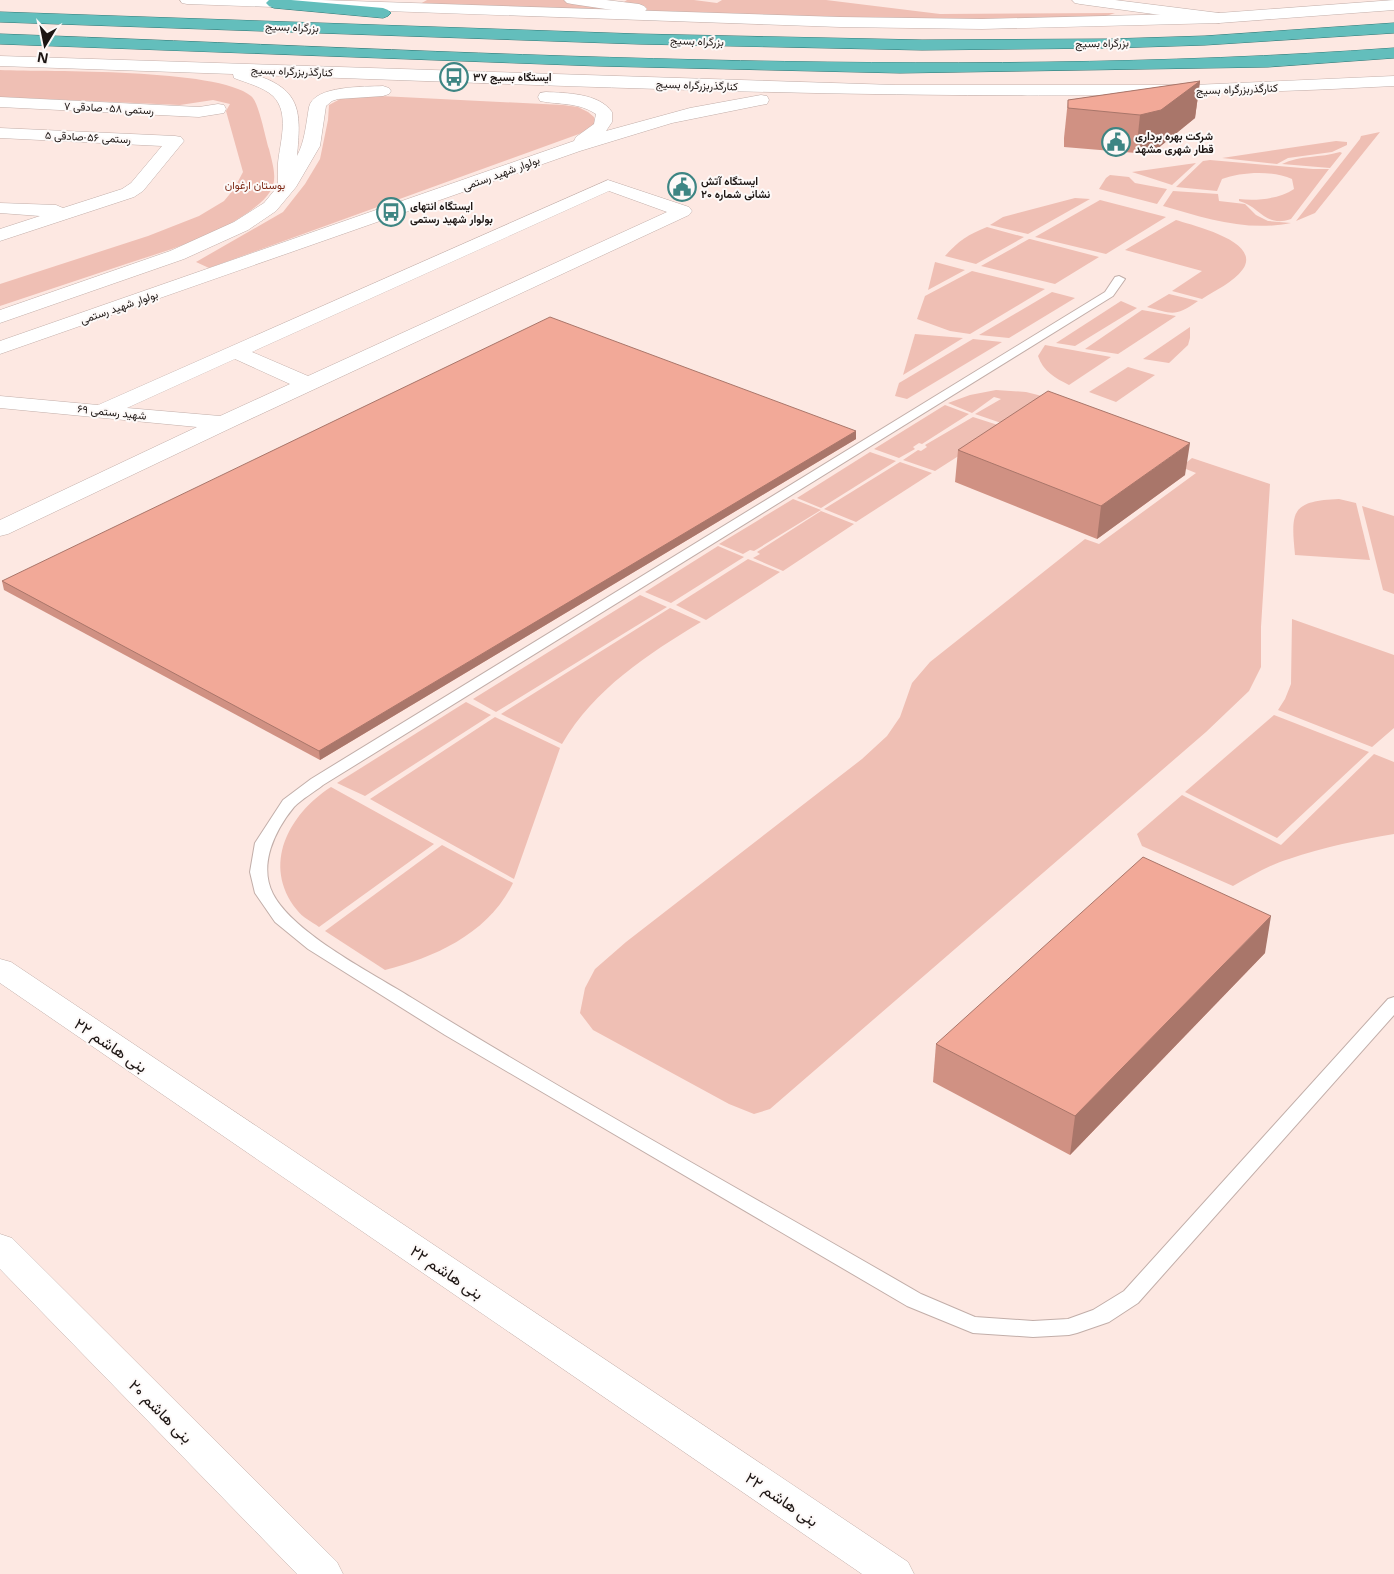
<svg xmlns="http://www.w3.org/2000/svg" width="1394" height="1574" font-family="'Noto Sans',Vazirmatn,sans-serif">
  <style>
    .green { fill: #efbfb4 }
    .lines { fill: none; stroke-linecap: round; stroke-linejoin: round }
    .service-casing { stroke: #c2aea9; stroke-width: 2 }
    .minor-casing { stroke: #c2aea9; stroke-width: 1 }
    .secondary-casing { stroke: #c2aea9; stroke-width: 1 }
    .trunk-casing { stroke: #317876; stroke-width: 1 }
    .service { fill: #fff; fill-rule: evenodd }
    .minor { fill: #fff; fill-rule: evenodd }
    .secondary { fill: #fff; fill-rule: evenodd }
    .trunk { fill: #63bebc; fill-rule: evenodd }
    .wall { fill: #d09183 }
    .shaded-wall { fill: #a9766a }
    .building { fill: #f2a998; stroke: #a9766a }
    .labels { text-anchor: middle; stroke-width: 4; stroke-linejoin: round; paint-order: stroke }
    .far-street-label { font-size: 11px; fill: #1d1614; stroke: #fdf9f8 }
    .far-poi-label { font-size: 11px; font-weight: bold; fill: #1d1614; stroke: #fdf9f8; text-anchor: start }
    .far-park-label { font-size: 11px; fill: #7d2a17; stroke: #fdf9f8 }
    .near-street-label { font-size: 16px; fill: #1d1614; stroke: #fdf9f8 }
  </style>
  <rect width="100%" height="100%" fill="#fde8e2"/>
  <!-- green -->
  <g class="green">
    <polygon points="427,0 593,0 621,4 627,0 694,0 717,3 722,0 826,0 940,14 1115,13 1097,19 980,22 420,4"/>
    <path d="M0,70C49,72 217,68 251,96C259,102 265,137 269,149C276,177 280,188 254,208C218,236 169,250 126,264C84,278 42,292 0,306V284L148,236L199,216L224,201L234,189L243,172L226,111L230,104L213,100L180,105L0,97Z"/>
    <polygon points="361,95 563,105 578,107 588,112 594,117 595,123 590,129 579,134 209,268 196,262 283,212 305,184 320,159 328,120 329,105 342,98"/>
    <polygon points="1380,132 1315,213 1296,221 1360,139 1361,136"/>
    <polygon points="1336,141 1347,142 1347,145 1332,152 1288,158 1277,164 1222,158"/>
    <path d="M1340,152L1342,153L1330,168L1282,164C1299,155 1321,158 1340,152Z"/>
    <path d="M1210,160L1313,169H1329L1291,219C1264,228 1260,206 1239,201V199C1257,201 1279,199 1294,189L1292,179C1272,170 1241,172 1222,179L1217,191L1176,187L1203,161Z"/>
    <polygon points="1196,163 1172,185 1132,172"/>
    <polygon points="1110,175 1129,177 1135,183 1167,189 1157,204 1099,189 1106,178"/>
    <path d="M1173,191L1218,194L1219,201L1245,204L1256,215L1268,221L1291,223C1246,232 1205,218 1163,206Z"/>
    <polygon points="1075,198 1090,199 1028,234 990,225 1003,217"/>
    <polygon points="1100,200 1166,217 1106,254 1035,237"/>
    <path d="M1176,220C1191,225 1262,241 1243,269C1233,283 1215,290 1202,299L1172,291L1202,271L1125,250Z"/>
    <path d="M987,227L1024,237L976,264L945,256C958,241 969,234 987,227Z"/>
    <polygon points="1029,239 1030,239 1099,257 1055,284 981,266"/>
    <polygon points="935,262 965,270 928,290"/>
    <polygon points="972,271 1045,289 970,334 950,331 917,319 925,296"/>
    <polygon points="1052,292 1075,298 1009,338 979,335"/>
    <path d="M1169,294L1198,301C1175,317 1173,314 1147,307Z"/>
    <polygon points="1121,301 1137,308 1075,346 1056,343"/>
    <polygon points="1142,310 1176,316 1118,354 1085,349"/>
    <polygon points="1190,327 1190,338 1188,345 1169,363 1143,359"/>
    <polygon points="915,334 963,338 903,375"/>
    <polygon points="973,339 1002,342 907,399 895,396 899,383"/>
    <path d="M1045,345L1111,357L1069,385C1055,378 1043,371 1038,356Z"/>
    <polygon points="1128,367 1155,375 1116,402 1089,392"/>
    <polygon points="996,390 1026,392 1050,398 1007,425 975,414 1001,399 994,397 972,413 948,403 970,395"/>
    <polygon points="945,405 969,414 922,444 919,443 913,447 915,449 899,458 874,449"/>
    <polygon points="973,417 1004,427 935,471 903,460 918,450 921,451 927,447 925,445"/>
    <polygon points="870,452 896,461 821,508 797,498"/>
    <polygon points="1192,458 1270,484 1261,627 1261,667 1249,691 1206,732 770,1109 754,1114 729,1104 593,1030 580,1013 585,988 595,969 626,942 862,759 887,736 900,717 912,683 930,662 1085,539 1099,544 1196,473 1181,467"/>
    <polygon points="900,462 932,473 856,522 824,509"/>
    <polygon points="793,499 821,510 754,551 750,550 743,554 719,544"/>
    <path d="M1339,499L1356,503L1370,560L1295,555C1291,512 1290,501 1339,499Z"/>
    <polygon points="1362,506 1394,516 1394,594 1383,590"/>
    <polygon points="821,511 854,524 783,571 753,558 760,554 757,552"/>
    <polygon points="718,546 744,557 671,603 645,592"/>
    <polygon points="748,559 780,572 706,620 676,605"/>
    <polygon points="640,595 667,607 496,712 473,699"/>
    <path d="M670,608L701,622C648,654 594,689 562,744L501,714Z"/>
    <polygon points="1292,619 1394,655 1394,728 1372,747 1278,710 1285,699 1291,684"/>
    <polygon points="466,702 491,715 365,796 337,783"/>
    <polygon points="1274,715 1369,752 1277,838 1185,792"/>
    <polygon points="495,717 560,748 514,879 370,799"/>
    <path d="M1374,754L1394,762V834C1359,840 1323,847 1289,859C1269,865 1251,876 1233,886L1142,846L1137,834L1182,795L1281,845Z"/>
    <path d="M331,787L434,844L319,927C312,922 302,917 297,910C261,865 289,814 331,787Z"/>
    <path d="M442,845L513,883C489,933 436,957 385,970L325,931Z"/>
  </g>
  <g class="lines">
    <defs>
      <path id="service" d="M1119,276L1125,279L1113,296L323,785C314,792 302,799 294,807C275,830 258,865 273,894C294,934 374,974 412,998C579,1101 752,1196 921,1294L975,1317L1033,1321L1068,1319L1093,1310L1124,1291L1388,999L1394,997V1015L1138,1303L1109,1322L1077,1333L1069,1335L1033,1337L973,1333L907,1306L445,1035L308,949L275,922L255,893L250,872L255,843L283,800L311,779L1105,292L1115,277Z"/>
      <g id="minor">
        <polygon points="564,0 606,0 639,4 644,6 647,9 644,12 639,14 572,4 567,3"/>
        <polygon points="1072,0 1115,0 1219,13 1224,15 1227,18 1224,21 1219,23 1080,4 1075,3"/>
        <polygon points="0,97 199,107 218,104 224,105 226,109 224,113 199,117 0,107"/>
        <polygon points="0,128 175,136 181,137 184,141 143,191 134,197 0,241 0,229 40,216 0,213 0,203 56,205 63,208 122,189 131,183 162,146 0,138"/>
        <path d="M608,180L689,207L692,211L689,215L231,428L8,534L0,536V520L197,427L0,408V396L98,405ZM609,191L667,212L308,376L252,352ZM235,359L290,384L220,416L127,408Z"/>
        <polygon points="0,959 11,962 908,1562 914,1574 862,1574 0,983"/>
        <polygon points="0,1234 12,1238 337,1562 343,1574 297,1574 0,1269"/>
      </g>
      <g id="secondary">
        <polygon points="180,0 321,0 840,17 982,19 1219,13 1394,0 1394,10 1219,23 982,29 840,27 187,4 182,3"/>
        <path d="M0,56L895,85H1194L1394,76V86C1015,107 635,88 256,75C302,90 301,113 297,156C305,141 306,124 309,107C314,85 365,87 383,86L389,88L391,91L389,94L383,96L338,99L332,101L326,106L320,146L296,187L276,211L248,230L184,259L0,323V310L170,251L234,222L264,203L278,186C278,179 278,171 278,163C280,142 290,113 273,96C263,87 247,83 234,78L233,74L0,66Z"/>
        <path d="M546,92C566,93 599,93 612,112V122L606,131L690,108L761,95L767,96L769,100L767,104L761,105L672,123L580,151L0,354V341L574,141L576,137L594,124L596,114C578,102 560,105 540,101L538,97L540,93Z"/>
      </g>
      <g id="trunk">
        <polygon points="269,0 291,0 383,8 388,10 391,13 388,16 383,18 274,8 269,6 266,3"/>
        <polygon points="0,12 638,34 922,40 1111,39 1205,36 1394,23 1394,33 1205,45 1111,48 922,50 638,44 0,22"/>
        <path d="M0,34C463,51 931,81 1394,48V58L1268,67L900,73L598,66L0,44Z"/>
      </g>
    </defs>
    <!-- service casing -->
    <use href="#service" class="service-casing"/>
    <!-- minor casing -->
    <use href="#minor" class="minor-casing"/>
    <!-- secondary casing -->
    <use href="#secondary" class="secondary-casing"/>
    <!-- trunk casing -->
    <use href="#trunk" class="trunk-casing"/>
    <!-- service -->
    <use href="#service" class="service"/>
    <!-- minor -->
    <use href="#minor" class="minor"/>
    <!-- secondary -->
    <use href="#secondary" class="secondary"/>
    <!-- trunk -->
    <use href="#trunk" class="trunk"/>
  </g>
  <!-- wall -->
  <g class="wall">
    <polygon points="1200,81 1195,118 1157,149 1136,153 1064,147 1064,138 1068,100"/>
    <polygon points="856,431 856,439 320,760 4,590 2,581"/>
    <polygon points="958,450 1185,475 1097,539 955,482"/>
    <polygon points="1265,953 1070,1155 933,1082 936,1044"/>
  </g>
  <!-- shaded-wall -->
  <g class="shaded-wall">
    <polygon points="1200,81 1195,118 1157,149 1136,153 1140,115"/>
    <polygon points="856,431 856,439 320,760 319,751"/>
    <polygon points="1190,443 1185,475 1097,539 1101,506"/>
    <polygon points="1271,916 1265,953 1070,1155 1075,1116"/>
  </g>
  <!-- building -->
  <g class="building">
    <polygon points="1200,81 1161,110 1140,115 1068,108 1068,100"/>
    <polygon points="550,317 856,431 319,751 2,581"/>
    <polygon points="1048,391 1190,443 1101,506 958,450"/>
    <polygon points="1143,857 1271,916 1075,1116 936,1044"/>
  </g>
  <!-- icons -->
  <defs>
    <symbol id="bus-ring" viewBox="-11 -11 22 22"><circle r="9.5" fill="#fdf9f8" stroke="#3d8583" stroke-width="1.5"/><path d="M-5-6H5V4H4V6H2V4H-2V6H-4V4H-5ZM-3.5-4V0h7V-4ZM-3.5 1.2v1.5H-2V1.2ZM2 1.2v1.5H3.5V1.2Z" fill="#3d8583"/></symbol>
    <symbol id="civic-ring" viewBox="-11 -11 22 22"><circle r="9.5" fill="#fdf9f8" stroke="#3d8583" stroke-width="1.5"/><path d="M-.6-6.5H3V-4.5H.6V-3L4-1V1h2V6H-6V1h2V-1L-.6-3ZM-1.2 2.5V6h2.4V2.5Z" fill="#3d8583"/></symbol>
  </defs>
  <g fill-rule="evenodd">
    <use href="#bus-ring" x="438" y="61" width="32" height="32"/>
    <use href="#civic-ring" x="1100" y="126" width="32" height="32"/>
    <use href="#civic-ring" x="666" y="171" width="32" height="32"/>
    <use href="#bus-ring" x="375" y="196" width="32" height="32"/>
  </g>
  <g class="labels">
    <!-- far-street labels -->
    <g class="far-street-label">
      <text transform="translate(292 27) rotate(2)" y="4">بزرگراه بسیج</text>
      <text transform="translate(697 41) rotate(2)" y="4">بزرگراه بسیج</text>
      <text transform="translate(1102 43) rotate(-1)" y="4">بزرگراه بسیج</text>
      <text transform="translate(292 71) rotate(2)" y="4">کنارگذربزرگراه بسیج</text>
      <text transform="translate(697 85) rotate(2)" y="4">کنارگذربزرگراه بسیج</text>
      <text transform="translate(1237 89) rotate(-2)" y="4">کنارگذربزرگراه بسیج</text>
      <text transform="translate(109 108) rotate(3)" y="4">رستمی ۵۸- صادقی ۷</text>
      <text transform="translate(88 137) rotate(3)" y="4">رستمی ۵۶-صادقی ۵</text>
      <text transform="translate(501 173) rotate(-20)" y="4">بولوار شهید رستمی</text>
      <text transform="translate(119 307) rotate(-19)" y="4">بولوار شهید رستمی</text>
      <text transform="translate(112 412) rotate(6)" y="4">شهید رستمی ۶۹</text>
    </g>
    <!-- far-poi labels -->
    <g class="far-poi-label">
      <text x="473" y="81">ایستگاه بسیج ۳۷</text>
      <text x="1135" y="140">شرکت بهره برداری<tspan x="1135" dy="13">قطار شهری مشهد</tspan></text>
      <text x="701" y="185">ایستگاه آتش<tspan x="701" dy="13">نشانی شماره ۲۰</tspan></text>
      <text x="410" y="210">ایستگاه انتهای<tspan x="410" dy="13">بولوار شهید رستمی</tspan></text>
    </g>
    <!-- far-park labels -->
    <g class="far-park-label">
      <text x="255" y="189">بوستان ارغوان</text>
    </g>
    <!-- near-street labels -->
    <g class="near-street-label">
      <text transform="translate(111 1045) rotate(34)" y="6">بنی هاشم ۲۲</text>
      <text transform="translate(447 1272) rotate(34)" y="6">بنی هاشم ۲۲</text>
      <text transform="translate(161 1411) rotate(45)" y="6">بنی هاشم ۲۰</text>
      <text transform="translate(782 1499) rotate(34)" y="6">بنی هاشم ۲۲</text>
    </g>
  </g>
  <!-- north arrow -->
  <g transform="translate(45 45) rotate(190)" stroke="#fdf9f8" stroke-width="4" paint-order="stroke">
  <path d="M0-4L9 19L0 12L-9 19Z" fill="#1d1614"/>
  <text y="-8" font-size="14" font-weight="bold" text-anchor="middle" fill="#1d1614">N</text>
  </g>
</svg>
